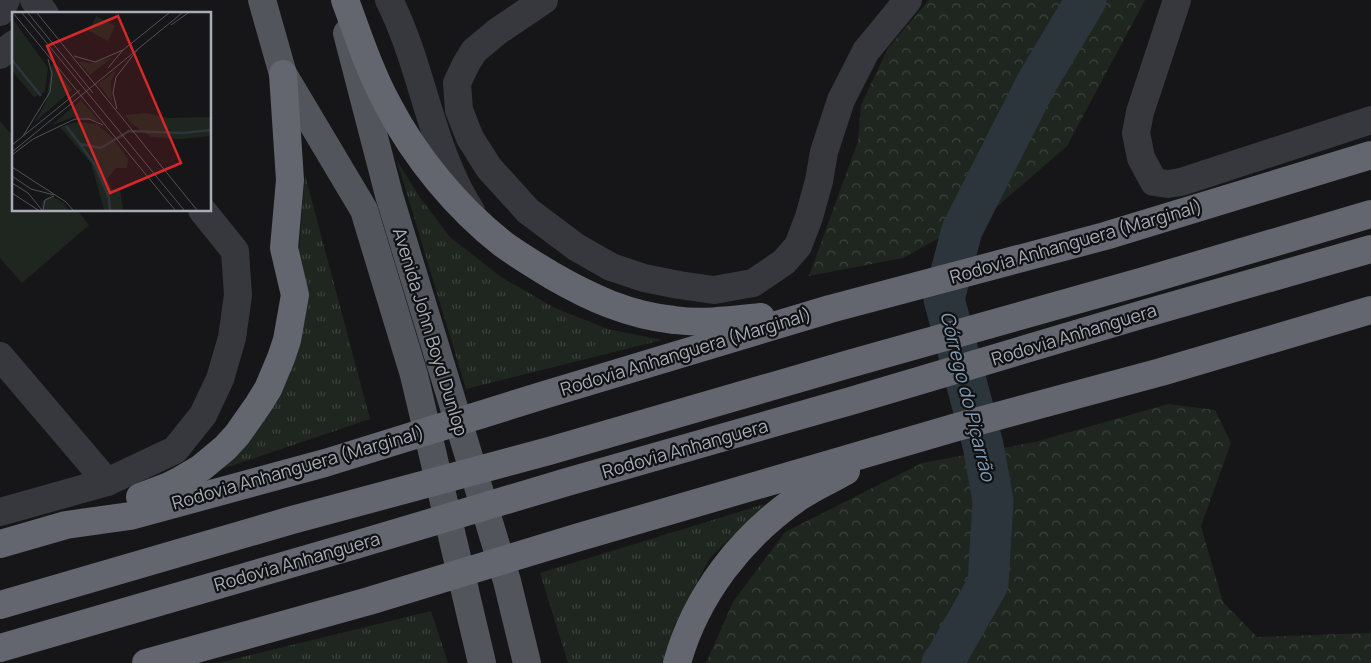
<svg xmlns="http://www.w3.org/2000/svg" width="1371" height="663" font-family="Manrope,sans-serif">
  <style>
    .grass { fill: url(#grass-tufts) }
    .forest { fill: url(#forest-crowns) }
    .park { fill: #1e261f }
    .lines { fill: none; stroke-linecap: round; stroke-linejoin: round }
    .river { stroke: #2c353c; stroke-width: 41 }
    .minor { stroke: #37383d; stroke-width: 28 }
    .major { stroke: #53555c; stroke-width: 28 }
    .highway { stroke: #63666e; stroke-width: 28 }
    .labels { text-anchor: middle; stroke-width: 4.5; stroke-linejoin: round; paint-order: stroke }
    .street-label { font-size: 18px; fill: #a8adb8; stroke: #111113 }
    .water-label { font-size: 19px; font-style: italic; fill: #7f9bb3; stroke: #111113 }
    .inset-river { fill: none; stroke: #2c353c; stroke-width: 2.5 }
    .inset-road { fill: none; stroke: #505258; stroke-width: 1 }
    .view { fill: #d62828; fill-opacity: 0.15; stroke: #d62828; stroke-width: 2.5 }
    .inset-edge { fill: none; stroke: #a8adb8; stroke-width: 2.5 }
  </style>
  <defs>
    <pattern id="grass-tufts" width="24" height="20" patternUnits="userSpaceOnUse" patternTransform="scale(1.25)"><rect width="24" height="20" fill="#1e261f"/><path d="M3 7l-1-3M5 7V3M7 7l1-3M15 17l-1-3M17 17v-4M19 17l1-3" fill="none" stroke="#3c433d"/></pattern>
    <pattern id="forest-crowns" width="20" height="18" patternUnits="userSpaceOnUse" patternTransform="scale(1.25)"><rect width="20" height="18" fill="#1e261f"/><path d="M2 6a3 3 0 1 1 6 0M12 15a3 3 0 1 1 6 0" fill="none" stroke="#3c433d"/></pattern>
  </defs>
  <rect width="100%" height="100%" fill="#161618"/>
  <!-- grass -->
  <g class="grass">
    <polygon points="397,161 419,196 450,237 501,277 555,308 608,329 662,340 466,389"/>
    <polygon points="305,175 370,419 222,469 251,435 299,288 299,249"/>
    <polygon points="765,504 710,558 676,622 662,663 568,663 540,573"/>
    <polygon points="431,611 448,663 218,663"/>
  </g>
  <!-- forest -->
  <g class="forest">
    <polygon points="929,0 1145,0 1067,146 999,205 903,258 809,276 858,141 861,105 888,48"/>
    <polygon points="1168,404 1215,410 1231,443 1201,526 1223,602 1257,637 1370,633 1371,631 1371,663 706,663 733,602 785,532 922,463 1035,442"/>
  </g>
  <!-- park -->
  <polygon class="park" points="0,121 14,137 14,210 77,210 89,225 22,283 0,258"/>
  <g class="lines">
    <!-- river -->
    <polyline class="river" points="942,663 946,658 988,584 993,501 983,445 944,299 962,230 1036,84 1086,0"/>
    <!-- minor -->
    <g class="minor">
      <polyline points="34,0 45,14"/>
      <path d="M389,0C423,67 430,147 471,211"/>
      <polyline points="544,0 498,31 474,51 466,64 457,83 459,110 470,138 489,168 528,211 576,247 611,267 644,278 679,285 714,290 753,283 784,262 798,246 809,217 819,181 824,152 841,100 866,51 908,0"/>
      <polyline points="1177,0 1148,88 1140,112 1136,133 1141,158 1154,182 1168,184 1181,182 1371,120"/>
      <polyline points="0,12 6,0"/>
      <polyline points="0,55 14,44"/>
      <polyline points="0,356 107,482"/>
      <polyline points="0,512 107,482 175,450 203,415 220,379 232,338 238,295 235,251 202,210"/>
    </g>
    <!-- major -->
    <g class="major">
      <polyline points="262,0 283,74 364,210 414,375 482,663"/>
      <polyline points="347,33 389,195 507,581 527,663"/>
    </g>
    <!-- highway -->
    <g class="highway">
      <path d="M345,0C358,35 370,72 388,105C415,157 457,208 503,244C518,255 535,265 551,275C591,298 628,315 674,320C703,324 732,320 761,317"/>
      <polyline points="140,497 169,486 179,481 201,468 225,448 237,435 258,405 268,389 281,358 287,340 295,295 284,248 290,180 283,74"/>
      <polyline points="0,544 66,525 130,516 325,463 544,395 830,309 1105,236 1371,155"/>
      <polyline points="0,605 292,520 549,451 849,364 1144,281 1371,214"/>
      <polyline points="0,648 352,546 567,482 854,400 1147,313 1371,249"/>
      <polyline points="146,663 369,601 576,538 957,427 1161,372 1371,310"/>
      <path d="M677,663C696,595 741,537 799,497C814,487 830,480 846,471"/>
    </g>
  </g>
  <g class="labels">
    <!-- street labels -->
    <g class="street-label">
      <text transform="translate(1076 242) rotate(-16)" y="6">Rodovia Anhanguera (Marginal)</text>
      <text transform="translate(430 332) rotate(73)" y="6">Avenida John Boyd Dunlop</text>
      <text transform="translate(1074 335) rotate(-17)" y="6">Rodovia Anhanguera</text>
      <text transform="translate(686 352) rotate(-17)" y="6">Rodovia Anhanguera (Marginal)</text>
      <text transform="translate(685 449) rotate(-16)" y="6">Rodovia Anhanguera</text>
      <text transform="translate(298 468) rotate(-16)" y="6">Rodovia Anhanguera (Marginal)</text>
      <text transform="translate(297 562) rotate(-16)" y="6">Rodovia Anhanguera</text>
    </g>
    <!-- water labels -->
    <g class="water-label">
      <text transform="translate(968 396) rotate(76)" y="7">Córrego do Piçarrão</text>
    </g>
  </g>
  <!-- overview -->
  <g transform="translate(12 12)">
    <rect width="199" height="199" fill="#161618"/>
    <path d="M101,45L78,63L66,49L79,51ZM40,51L60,78L22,111L34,90ZM104,58L99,70L100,90L86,72ZM69,88L87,109L62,105L40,113Z" fill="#1e261f"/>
    <path d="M0,6L36,56L33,80L22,85L0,59ZM134,101L157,106L199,105V124L168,127L139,125L120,112L113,103ZM65,110L85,112L99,124L116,147L115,156H104L95,167L101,179L108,177L111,198H92L79,151L48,115Z" fill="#1e261f"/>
    <path d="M84,4L103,14L96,29L77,19ZM39,184L52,191L56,198H31L29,190Z" fill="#1e261f"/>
    <path class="inset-river" d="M0,48L29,84M54,114L68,132L89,136L117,119L171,121L199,118M68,132L83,153L97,186L98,198"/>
    <path class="inset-road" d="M1,1L163,198M10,1L172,198M16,1L81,81M25,1L185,198M159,13L176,1M62,44L83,50L111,38M96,56L111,38L157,1M105,97L101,81L104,65L126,37M11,124L38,80L40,62L36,47M21,127L63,107H77L91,113M0,133L68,78M0,140L170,1M0,143L21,127M0,155L54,190L61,198M0,164L19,177L42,183M0,171L16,181L30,198M0,181L26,198M31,198L33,188L42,184"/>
    <path class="view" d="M106,4L169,151L98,181L35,34Z"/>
    <rect width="199" height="199" class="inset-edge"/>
  </g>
</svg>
